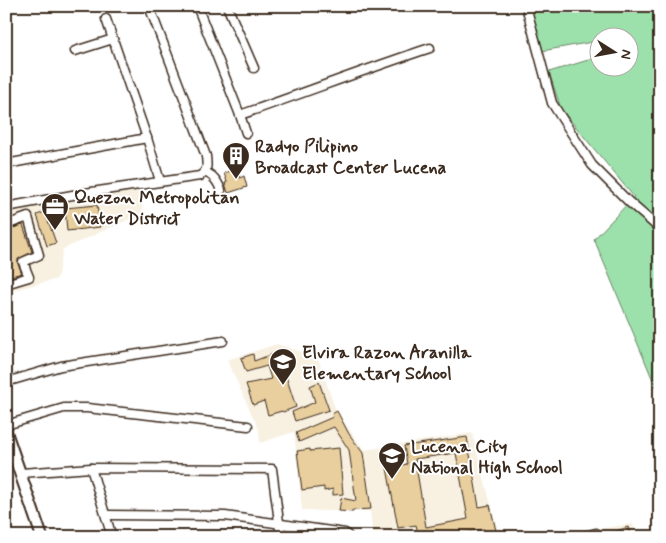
<svg xmlns="http://www.w3.org/2000/svg" width="666" height="543" font-family="Mynerve,sans-serif">
  <style>
    .built { fill: #f8f1e2 }
    .green { fill: #9ce1ac; stroke: #6c8665 }
    .building { fill: #e9cf9e; stroke: #3b2a1e; fill-rule: evenodd }
    .lines { fill: none; stroke-linecap: round; stroke-linejoin: round }
    .minor-casing { stroke: #3b2a1e; stroke-width: 11 }
    .major-casing { stroke: #3b2a1e; stroke-width: 14 }
    .minor { stroke: #fff; stroke-width: 8 }
    .major { stroke: #fff; stroke-width: 10 }
    .labels { text-anchor: middle; stroke-width: 4; stroke-linejoin: round; paint-order: stroke }
    .poi-label { font-size: 18px; font-weight: bold; fill: #3b2a1e; stroke: #fff; text-anchor: start }
  </style>
  <rect width="100%" height="100%" fill="#fff"/>
  <filter id="ink" filterUnits="userSpaceOnUse"><feTurbulence type="fractalNoise" baseFrequency=".02" numOctaves="2"/><feDisplacementMap in="SourceGraphic" scale="10" xChannelSelector="R" yChannelSelector="G"/><feConvolveMatrix kernelMatrix="1 2 1 2 8 2 1 2 1" color-interpolation-filters="sRGB"/></filter>
  <g filter="url(#ink)">
    <!-- built -->
    <g class="built">
      <polygon points="140,188 143,213 63,249 57,279 6,292 6,210"/>
      <polygon points="277,344 308,354 319,361 336,411 364,450 472,433 499,535 486,537 373,537 370,511 356,512 302,510 294,432 260,443 259,430 227,360"/>
      <polygon points="633,524 637,537 534,537"/>
    </g>
    <!-- green -->
    <polygon class="green" points="530,6 660,6 660,397 594,239 634,197 561,109 549,72 598,57 598,68 628,68 628,38 598,38 598,41 542,51"/>
    <!-- building -->
    <g class="building">
      <polygon points="237,169 240,178 244,176 247,187 228,193 225,183 227,182 224,173"/>
      <polygon points="97,205 100,227 67,231 65,208"/>
      <polygon points="45,212 56,243 47,246 37,215"/>
      <polygon points="23,225 32,252 18,259 18,264 22,273 8,277 6,273 6,230"/>
      <polygon points="278,352 296,407 283,412 282,411 268,415 264,401 253,405 246,384 271,379 267,366 246,372 241,358 253,354 254,361"/>
      <polygon points="319,382 329,410 295,421 292,412 315,402 310,386"/>
      <polygon points="337,411 349,434 363,453 371,509 353,510 353,512 339,511 341,498 356,501 349,450 334,427 299,442 296,433 333,417 332,414"/>
      <path d="M467,437L479,507L490,505L496,531L485,533L484,529L443,537H419L416,525L398,528L387,468L407,464L404,446ZM456,453L468,519L426,527L415,459Z"/>
      <polygon points="339,448 343,494 333,495 333,489 324,491 324,487 302,490 297,451 310,449 310,451"/>
      <polygon points="628,527 631,537 602,537 602,536"/>
    </g>
    <g class="lines">
      <defs>
        <g id="minor">
          <polyline points="197,6 240,115 246,133"/>
          <polyline points="227,6 254,68"/>
          <polyline points="526,6 552,103 592,165 629,202 660,229"/>
          <polyline points="106,19 147,138 160,181"/>
          <polyline points="75,51 113,39"/>
          <path d="M240,115C304,93 366,69 430,48"/>
          <polyline points="6,164 147,138"/>
          <path d="M205,172C214,176 217,181 221,190"/>
          <path d="M6,207L78,194L200,176C208,170 207,166 206,156L149,6"/>
          <polyline points="6,225 28,217 39,255 23,262 29,277 6,284"/>
          <polyline points="6,382 61,366 223,341"/>
          <polyline points="6,425 64,408 87,408 248,426"/>
          <polyline points="91,468 112,537"/>
          <polyline points="21,473 91,468 272,469 281,537"/>
          <polyline points="106,515 225,516 345,533 349,537"/>
          <polyline points="581,537 596,533 597,537"/>
        </g>
        <polyline id="major" points="6,432 42,537"/>
      </defs>
      <!-- minor casing -->
      <use href="#minor" class="minor-casing"/>
      <!-- major casing -->
      <use href="#major" class="major-casing"/>
      <!-- minor -->
      <use href="#minor" class="minor"/>
      <!-- major -->
      <use href="#major" class="major"/>
    </g>
  </g>
  <!-- icons -->
  <defs>
    <symbol id="building-pin" viewBox="-11 -11 22 30"><path d="M0 17L-7.5 6A9.5 9.5 0 1 1 7.5 6Z" fill="#3b2a1e" stroke="#fff"/><path d="M-4-6H4V6H1V3H-1V6H-4ZM-2.5-4.3h1.7v1.8h-1.7ZM.8-4.3h1.7v1.8H.8ZM-2.5-1h1.7V.8h-1.7ZM.8-1h1.7V.8H.8Z" fill="#fff"/></symbol>
    <symbol id="office-pin" viewBox="-11 -11 22 30"><path d="M0 17L-7.5 6A9.5 9.5 0 1 1 7.5 6Z" fill="#3b2a1e" stroke="#fff"/><path d="M-6-3h4V-5.5h4V-3h4V5H-6ZM-1-4.5V-3h2v-1.5ZM-6 0V1H6V0Z" fill="#fff"/></symbol>
    <symbol id="school-pin" viewBox="-11 -11 22 30"><path d="M0 17L-7.5 6A9.5 9.5 0 1 1 7.5 6Z" fill="#3b2a1e" stroke="#fff"/><path d="M0-5L7-2L0 1L-7-2ZM-4 1L0 2.5L4 1V4Q0 6-4 4Z" fill="#fff"/></symbol>
  </defs>
  <g fill-rule="evenodd">
    <use href="#building-pin" x="220" y="140" width="32" height="43"/>
    <use href="#office-pin" x="39" y="191" width="32" height="43"/>
    <use href="#school-pin" x="267" y="346" width="32" height="43"/>
    <use href="#school-pin" x="376" y="440" width="32" height="43"/>
  </g>
  <g class="labels">
    <!-- poi labels -->
    <g class="poi-label">
      <text x="255" y="152">Radyo Pilipino<tspan x="255" dy="21">Broadcast Center Lucena</tspan></text>
      <text x="74" y="203">Quezon Metropolitan<tspan x="74" dy="21">Water District</tspan></text>
      <text x="302" y="358">Elvira Razon Aranilla<tspan x="302" dy="21">Elementary School</tspan></text>
      <text x="411" y="452">Lucena City<tspan x="411" dy="21">National High School</tspan></text>
    </g>
  </g>
  <!-- margin -->
  <rect width="666" height="543" fill="none" stroke="#fff" stroke-width="25"/>
  <rect x="12" y="12" width="641" height="518" fill="none" stroke="#3b2a1e" stroke-width="2" filter="url(#ink)"/>
  <!-- north arrow -->
  <g transform="translate(614 52) rotate(101)"><circle r="24" fill="#ffffff" stroke="#b1aaa5"/>
  <path d="M0-4L9 19L0 12L-9 19Z" fill="#3b2a1e"/>
  <text y="-8" font-size="14" font-weight="bold" text-anchor="middle" fill="#3b2a1e">N</text>
  </g>
</svg>
